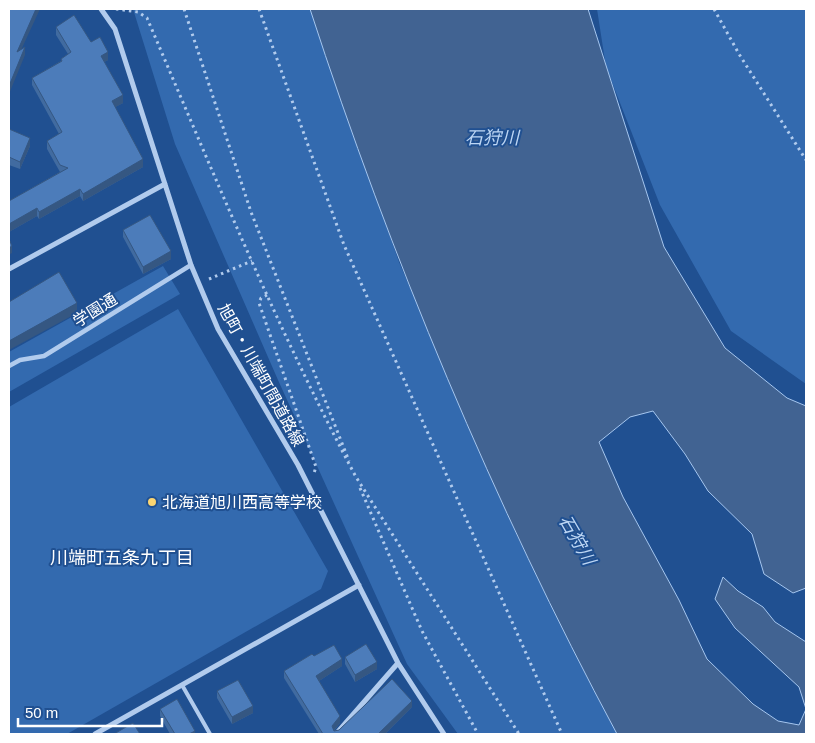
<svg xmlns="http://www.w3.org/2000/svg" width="815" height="743" viewBox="0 0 815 743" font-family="Arial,'Noto Sans JP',sans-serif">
  <rect width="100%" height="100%" fill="#205091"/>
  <path fill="#336aaf" d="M133,9H311L399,262L518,538L617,734H458L407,664L278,380L175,144Z
    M597,9H806V384L731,331L660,205L606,67Z
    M163,266L180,294L9,392V352Z
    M178,309L328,571L321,589L67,734H9V407Z"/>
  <path fill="#416392" stroke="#a5c6ef" d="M310,9H588L664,247L725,348L787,398L806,406V588L793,593L764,574L752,534L708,491L685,454L653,411L630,417L599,442L623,497L679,600L707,659L753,704L778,721L799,725L806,709L799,687L735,628L715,599L723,577L738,591L763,607L775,622L806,642V734H617C493,503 391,258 310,9Z"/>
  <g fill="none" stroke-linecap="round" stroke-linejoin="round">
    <path stroke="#b1cbed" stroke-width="3" stroke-dasharray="2.5 4" stroke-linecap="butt" d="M116,9L138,12L147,18C213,172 277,329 356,477L519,734
      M184,9L251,212L349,461
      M259,9L344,245L562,734
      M714,9L739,54L806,160
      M209,279L252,261
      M267,295L261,298L259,303L316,467L314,473
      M360,488L422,631L478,734"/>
    <path stroke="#b1cbed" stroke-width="4" d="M182,685L210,734"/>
    <path stroke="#b1cbed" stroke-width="4.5" d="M9,366L20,360L44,356L191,265"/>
    <path stroke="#b1cbed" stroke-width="5" d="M101,9L115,29L191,265L218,329L298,465L398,663L444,734
      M9,269L165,184
      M95,734L359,585
      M336,734L398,663"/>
  </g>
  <path fill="#416ba0" d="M56,27L91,42L108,60L104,62L123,103L115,107L143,167L83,201L80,196L39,219L37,216L9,232V201L60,172L47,149V141L59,134L32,85V78L61,61V59L68,54L56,35Z
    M9,129L30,146L20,169L9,165Z
    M123,230L171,259L143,274L123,237Z
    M345,657L377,669L355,682L345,664Z
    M342,666L319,681L340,723L334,731L339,730L412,707L385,734H319L284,678V671Z
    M217,691L253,713L232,724L217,698Z
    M160,709L195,734H170L160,716Z"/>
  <path fill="#355782" d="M36,9H40L17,59V52Z
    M25,47V55L9,94V86Z
    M108,52V60L101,64V56Z
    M123,95V103L112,109V101Z
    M30,138V146L20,169V162Z
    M143,159V167L83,201V194Z
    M80,189V196L39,219V212Z
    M37,208V216L9,232V224Z
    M12,246V253L9,255V248Z
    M171,251V259L143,274V267Z
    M77,303V313L9,350V341Z
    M342,659V666L316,683V676Z
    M377,662V669L355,682V675Z
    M412,701V707L385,734H378Z
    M253,706V713L232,724V717Z
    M340,716V723L332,733V726Z
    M195,731V734H189Z"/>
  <path fill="#4c7cba" stroke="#355782" d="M9,9H36L17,52L25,47L9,86Z
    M74,15L91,42L100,37L108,52L101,56L123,95L112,101L143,159L83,194L80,189L39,212L37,208L9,224V201L68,168L60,165L47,141L62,132L32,78L62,61L61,59L71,52L56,27Z
    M9,129L30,138L20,162L9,157Z
    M150,215L171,251L143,267L123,230Z
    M9,239L12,246L9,248Z
    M59,272L77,303L9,341V302Z
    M366,644L377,662L355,675L345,657Z
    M334,645L342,659L316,676L340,716L332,726L334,731L339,730L392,679L412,701L378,734H323L284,671L312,654L314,656Z
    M238,680L253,706L232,717L217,691Z
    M177,699L195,731L189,734H175L160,709Z
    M133,723L140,734H114Z"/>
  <circle fill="#fbd572" stroke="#205091" stroke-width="2" cx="152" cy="502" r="5"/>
  <g text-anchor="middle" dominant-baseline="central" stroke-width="4" stroke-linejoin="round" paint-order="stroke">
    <g font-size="16" fill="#fff" stroke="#205091">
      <text transform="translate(95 310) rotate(-32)">学園通</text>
      <text transform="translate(261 375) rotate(61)">旭町・川端町間道路線</text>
    </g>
    <g font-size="16" fill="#fff" stroke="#205091" text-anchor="start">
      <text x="162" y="502">北海道旭川西高等学校</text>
    </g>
    <g font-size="18" font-style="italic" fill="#bdd6f4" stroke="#205091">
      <text x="492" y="138">石狩川</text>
      <text transform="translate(577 540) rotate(60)">石狩川</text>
    </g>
    <g font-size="18" fill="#fff" stroke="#205091">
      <text x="122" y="558">川端町五条九丁目</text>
    </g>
  </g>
  <rect width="815" height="743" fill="none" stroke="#ffffff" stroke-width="20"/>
  <path d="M18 718v8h144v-8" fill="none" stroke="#ffffff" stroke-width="2.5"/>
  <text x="25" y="718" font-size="15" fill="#ffffff" stroke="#205091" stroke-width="4" paint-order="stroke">50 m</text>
</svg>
